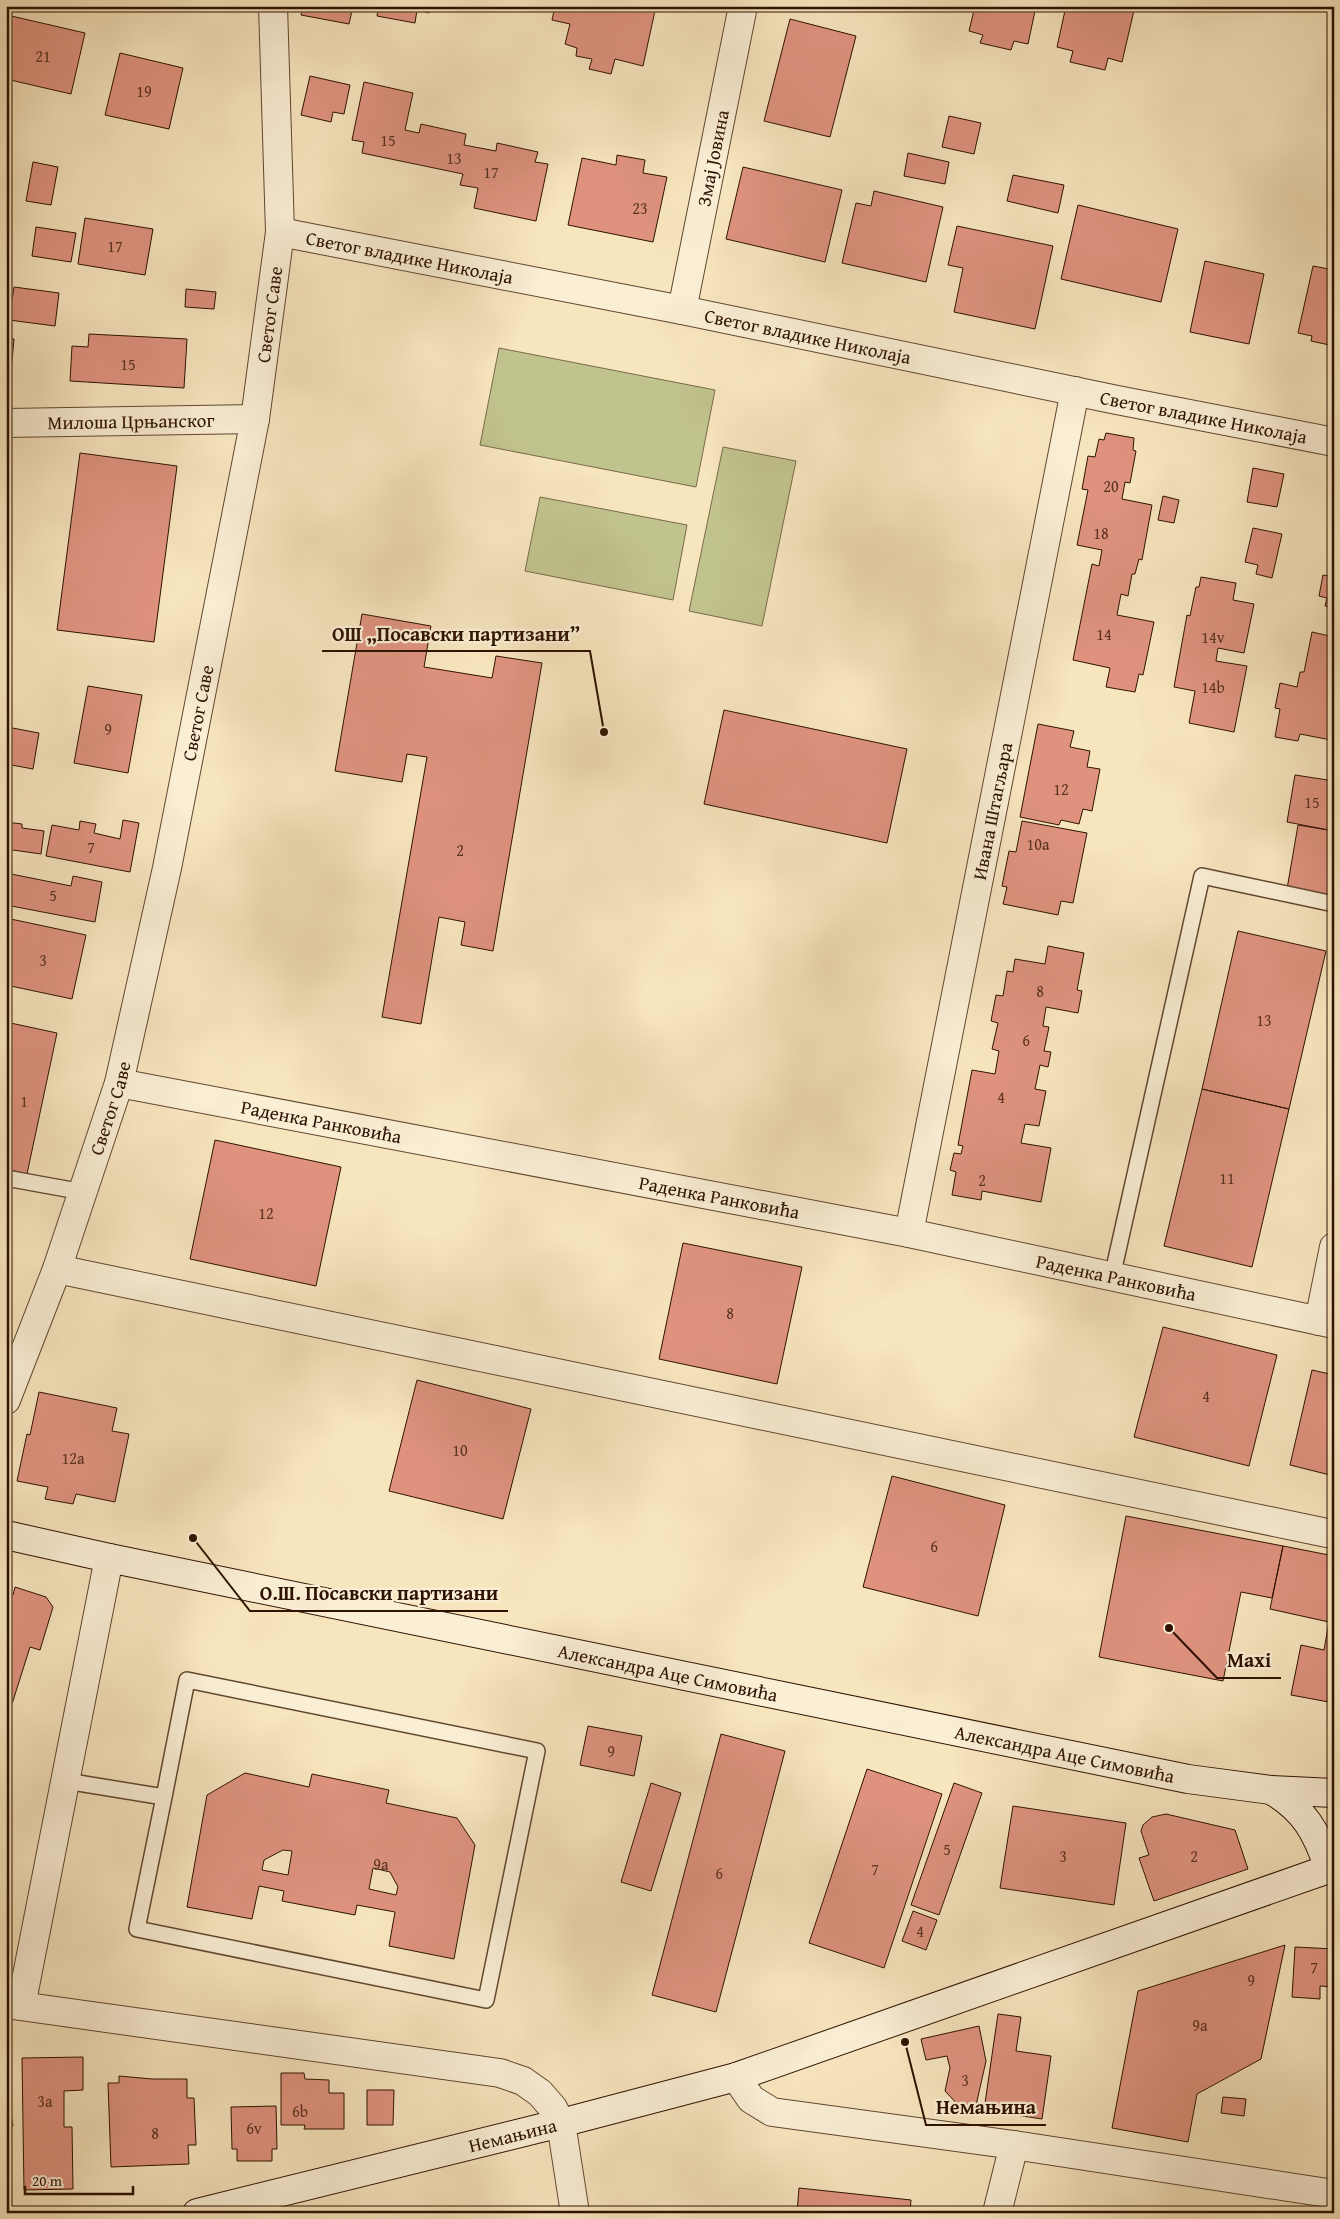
<svg xmlns="http://www.w3.org/2000/svg" width="1340" height="2219" viewBox="0 0 1340 2219" font-family="'Gentium Book Plus',serif">
  <rect width="100%" height="100%" fill="#f7e5be"/>
  <filter id="stains"><feTurbulence type="fractalNoise" baseFrequency=".004" numOctaves="4"/><feColorMatrix values="0 0 0 0 .2 0 0 0 0 .09 0 0 0 0 .02 0 0 0 .5 -.17"/></filter>
  <radialGradient id="worn" r=".72"><stop offset=".6" stop-color="#630" stop-opacity="0"/><stop offset="1" stop-color="#630" stop-opacity=".3"/></radialGradient>
  <path fill="#c1c38e" stroke="#786a47" d="M499,348L715,390L696,487L480,445Z
    M723,447L796,461L762,626L689,611Z
    M540,497L687,525L673,600L525,571Z"/>
  <path fill="#df937f" stroke="#2e1200" fill-rule="evenodd" d="M303,6H353L349,24L301,15Z
    M366,6H430L429,13L417,10L415,23L377,16L378,9Z
    M555,6H656L643,66L615,59L611,74L589,69L592,59L576,56L577,48L565,44L570,24L552,20Z
    M975,6H1036L1028,44L1014,41L1011,50L980,43L983,35L969,31Z
    M1066,6H1135L1122,62L1108,58L1105,70L1070,62L1073,51L1057,47Z
    M7,15L85,33L71,94L6,79Z
    M790,19L856,36L830,137L764,121Z
    M120,53L183,68L169,129L105,115Z
    M310,76L350,85L344,114L333,112L331,122L301,115Z
    M364,82L413,93L405,130L419,133L421,124L466,134L464,145L496,151L497,143L538,152L535,162L548,164L536,221L474,208L478,188L460,185L463,174L362,153L364,142L352,140Z
    M949,116L981,123L974,154L942,147Z
    M908,153L949,162L945,184L904,176Z
    M617,155L645,160L643,173L667,177L653,242L568,225L582,158L616,165Z
    M33,162L58,167L51,205L26,201Z
    M743,167L842,190L825,262L726,239Z
    M1013,175L1064,185L1058,213L1007,201Z
    M874,191L943,207L926,282L842,263L856,203L871,206Z
    M1078,205L1178,229L1161,302L1061,279Z
    M85,218L153,229L145,275L78,264Z
    M957,226L1053,246L1035,329L954,312L963,268L948,265Z
    M36,227L76,233L71,262L32,256Z
    M1331,258L1334,259V346L1311,341L1312,336L1298,333L1313,266L1329,269Z
    M1205,261L1264,274L1249,344L1190,332Z
    M14,287L59,293L55,326L9,320Z
    M186,289L216,292L214,309L185,307Z
    M89,334L187,339L184,388L70,381L72,346L88,347Z
    M6,338L14,339L12,362L6,361Z
    M1106,433L1134,438L1133,450L1136,451L1130,483L1125,482L1122,499L1152,505L1142,560L1139,559L1135,574H1132L1128,596L1121,594L1117,615L1154,622L1143,675L1139,674L1135,692L1106,687L1110,668L1073,660L1092,564L1099,566L1102,550L1077,545L1088,490L1082,489L1088,456L1095,457L1099,439L1104,440Z
    M80,453L177,466L154,642L57,630Z
    M1253,468L1284,474L1277,507L1247,502Z
    M1163,496L1179,500L1174,523L1158,520Z
    M1253,528L1282,534L1272,578L1256,574L1258,565L1245,562Z
    M1323,575L1334,577V608L1325,606L1327,598L1319,596Z
    M1201,577L1236,583L1233,600L1254,604L1244,653L1218,648L1216,661L1247,666L1234,732L1189,723L1195,691L1174,687L1187,615L1190,616L1196,587H1199Z
    M362,614L431,626L424,667L492,678L496,656L542,663L493,951L461,945L465,922L439,917L421,1024L382,1017L427,757L407,754L402,782L335,771Z
    M1312,632L1334,637V726L1331,740L1300,734L1298,741L1275,737L1280,709L1275,708L1280,683L1297,687L1300,672H1304Z
    M88,686L142,695L128,773L74,763Z
    M724,710L907,749L887,843L704,804Z
    M6,711L10,712L7,727L39,733L33,769L6,764Z
    M1038,724L1074,731L1070,747L1090,751L1087,767L1100,769L1092,811L1083,809L1079,824L1061,820L1059,825L1020,817Z
    M1295,775L1334,781V831L1287,822Z
    M123,820L139,823L130,872L46,856L52,825L79,830L80,821L96,824L94,833L120,839Z
    M1022,821L1087,833L1073,903L1061,901L1058,915L1003,904L1007,887L1002,886L1009,851L1016,852Z
    M6,822L22,824V828L44,831L41,854L6,849Z
    M1298,825L1334,831V897L1287,889Z
    M6,873L71,886L73,876L102,882L95,922L6,905Z
    M6,918L86,935L72,999L6,985Z
    M1238,931L1326,951L1289,1109L1202,1089Z
    M1048,946L1084,953L1077,990L1082,991L1078,1013L1046,1007L1043,1026L1049,1027L1044,1051L1051,1052L1048,1067L1040,1065L1035,1089L1046,1091L1039,1126L1025,1124L1021,1143L1051,1148L1041,1202L982,1191L981,1200L952,1195L956,1172L950,1170L954,1153L961,1154L963,1146L958,1145L972,1070L995,1074L999,1051L992,1049L998,1023L991,1021L996,995L1003,996L1007,971L1013,972L1015,959L1045,964Z
    M6,1022L57,1033L27,1174L6,1169Z
    M1202,1089L1289,1109L1252,1267L1164,1246Z
    M215,1140L341,1167L316,1286L190,1259Z
    M683,1243L802,1267L777,1384L659,1359Z
    M1163,1327L1277,1355L1249,1466L1134,1437Z
    M1312,1370L1334,1375V1476L1290,1465Z
    M417,1380L531,1409L503,1519L389,1491Z
    M39,1392L117,1408L112,1431L129,1434L115,1502L76,1494L73,1504L45,1499L48,1487L17,1481L27,1434L30,1435Z
    M892,1476L1005,1505L978,1616L863,1587Z
    M1126,1516L1283,1546L1272,1598L1241,1592L1223,1681L1099,1657Z
    M1283,1546L1334,1556V1703L1291,1695L1301,1645L1324,1650L1329,1622L1270,1609Z
    M15,1587L46,1597L53,1607L40,1650L30,1647L6,1723V1593L13,1595Z
    M588,1726L642,1736L634,1776L580,1765Z
    M721,1734L785,1751L716,2012L652,1995Z
    M867,1769L942,1794L884,1968L809,1943Z
    M245,1773L309,1787L312,1774L389,1790L386,1803L457,1818L475,1845L454,1959L389,1946L395,1912L357,1905L355,1915L282,1901L284,1891L259,1886L252,1919L187,1907L207,1795ZM283,1850L292,1851L288,1875L262,1870L264,1860ZM373,1868L390,1872L398,1887L396,1895L369,1889Z
    M651,1783L681,1793L651,1891L621,1882Z
    M954,1783L982,1793L939,1915L911,1905Z
    M1013,1806L1126,1823L1114,1905L1000,1888Z
    M1166,1814L1235,1830L1248,1869L1154,1901L1139,1858L1149,1855L1141,1831L1143,1825L1152,1817Z
    M913,1911L937,1920L926,1950L902,1941Z
    M1285,1945L1261,2059L1197,2094L1188,2142L1112,2128L1138,1991Z
    M1295,1947L1334,1949V1987L1320,1986V1999L1292,1997Z
    M998,2014L1021,2017L1016,2051L1051,2056L1042,2119L984,2110Z
    M979,2026L986,2061L975,2110L961,2108L945,2091L950,2068L947,2056L926,2060L921,2039Z
    M83,2057V2090L64,2091V2127H72L73,2189L24,2190L22,2058Z
    M1334,2072V2095L1329,2094Z
    M281,2073H304L305,2079L329,2080V2093H344V2129H304L305,2125H281Z
    M119,2076L152,2079H187V2098H194L196,2145H188L189,2164L111,2167L108,2083H119Z
    M367,2090H394L393,2125H367Z
    M1223,2097L1246,2099L1244,2116L1221,2113Z
    M9,2102L13,2126L6,2127V2103Z
    M276,2106L277,2149H272V2161H237V2149H232L231,2107Z
    M799,2188L911,2200L910,2213H797Z
    M451,2207L453,2213H425Z"/>
  <g fill="none" stroke-linecap="round" stroke-linejoin="round">
    <defs>
      <path id="lane" d="M6,1178L83,1192
        M1112,1277L1202,876L1334,904
        M66,1781L164,1797L187,1680L537,1751L486,2000L137,1929L164,1797"/>
      <g id="street">
        <path id="s1" d="M280,232L682,310L1117,400L1334,442"/>
        <path id="s2" d="M682,310L743,6"/>
        <path id="s3" d="M6,423L255,419"/>
        <path id="s4" d="M119,1083L909,1233L1334,1324"/>
        <path id="s5" d="M909,1233L1075,391"/>
        <path d="M57,1269L1327,1533"/>
        <path d="M1319,1321L1334,1247"/>
        <path id="s6" d="M6,1400L57,1269L119,1083L167,868L255,419L280,232L273,6"/>
        <path d="M6,2004L500,2073L523,2081L540,2093L553,2108L561,2123L575,2213"/>
        <path d="M21,2006L109,1558"/>
        <path d="M736,2077L751,2099L772,2112L1014,2145L1334,2194"/>
        <path d="M997,2213L1014,2145"/>
      </g>
      <g id="secondary">
        <path id="s7" d="M6,1535L109,1558L1188,1779L1271,1790L1334,1793"/>
        <path d="M1271,1790C1304,1809 1317,1832 1329,1869"/>
        <path id="s8" d="M197,2213L561,2123L736,2077L1334,1867"/>
      </g>
    </defs>
    <use href="#lane" stroke="#604730" stroke-width="18"/>
    <use href="#street" stroke="#604730" stroke-width="30"/>
    <use href="#secondary" stroke="#2e1200" stroke-width="30"/>
    <use href="#lane" stroke="#faeed5" stroke-width="15"/>
    <use href="#street" stroke="#faeed5" stroke-width="28"/>
    <use href="#secondary" stroke="#faeed5" stroke-width="28"/>
  </g>
  <g text-anchor="middle" dominant-baseline="central" stroke-width="4.5" stroke-linejoin="round" paint-order="stroke">
    <g font-size="16" fill="#5a3220">
      <text x="43" y="56">21</text>
      <text x="144" y="91">19</text>
      <text x="388" y="140">15</text>
      <text x="454" y="158">13</text>
      <text x="491" y="172">17</text>
      <text x="640" y="208">23</text>
      <text x="115" y="246">17</text>
      <text x="128" y="364">15</text>
      <text x="1111" y="486">20</text>
      <text x="1101" y="533">18</text>
      <text x="1104" y="634">14</text>
      <text x="1213" y="637">14v</text>
      <text x="1213" y="687">14b</text>
      <text x="108" y="729">9</text>
      <text x="1061" y="789">12</text>
      <text x="1312" y="802">15</text>
      <text x="1038" y="844">10a</text>
      <text x="91" y="847">7</text>
      <text x="460" y="850">2</text>
      <text x="53" y="895">5</text>
      <text x="43" y="960">3</text>
      <text x="1040" y="991">8</text>
      <text x="1264" y="1020">13</text>
      <text x="1026" y="1040">6</text>
      <text x="1001" y="1097">4</text>
      <text x="24" y="1101">1</text>
      <text x="1227" y="1178">11</text>
      <text x="982" y="1180">2</text>
      <text x="266" y="1213">12</text>
      <text x="730" y="1313">8</text>
      <text x="1206" y="1396">4</text>
      <text x="460" y="1450">10</text>
      <text x="73" y="1458">12a</text>
      <text x="934" y="1546">6</text>
      <text x="611" y="1751">9</text>
      <text x="947" y="1849">5</text>
      <text x="1063" y="1856">3</text>
      <text x="1194" y="1856">2</text>
      <text x="381" y="1864">9a</text>
      <text x="875" y="1869">7</text>
      <text x="719" y="1873">6</text>
      <text x="920" y="1931">4</text>
      <text x="1314" y="1967">7</text>
      <text x="1251" y="1980">9</text>
      <text x="1200" y="2025">9a</text>
      <text x="965" y="2080">3</text>
      <text x="45" y="2101">3a</text>
      <text x="300" y="2111">6b</text>
      <text x="254" y="2128">6v</text>
      <text x="155" y="2133">8</text>
    </g>
    <g font-size="19" fill="#2e1200" stroke="#faeed5">
      <text stroke="none"><textPath href="#s2" startOffset="155">Змај Јовина</textPath></text>
      <text stroke="none"><textPath href="#s1" startOffset="132">Светог владике Николаја</textPath></text>
      <text stroke="none"><textPath href="#s6" startOffset="1120">Светог Саве</textPath></text>
      <text stroke="none"><textPath href="#s1" startOffset="538">Светог владике Николаја</textPath></text>
      <text stroke="none"><textPath href="#s1" startOffset="942">Светог владике Николаја</textPath></text>
      <text stroke="none"><textPath href="#s3" startOffset="125">Милоша Црњанског</textPath></text>
      <text stroke="none"><textPath href="#s6" startOffset="715">Светог Саве</textPath></text>
      <text stroke="none"><textPath href="#s5" startOffset="430">Ивана Штагљара</textPath></text>
      <text stroke="none"><textPath href="#s6" startOffset="310">Светог Саве</textPath></text>
      <text stroke="none"><textPath href="#s4" startOffset="206">Раденка Ранковића</textPath></text>
      <text stroke="none"><textPath href="#s4" startOffset="611">Раденка Ранковића</textPath></text>
      <text stroke="none"><textPath href="#s4" startOffset="1016">Раденка Ранковића</textPath></text>
      <text stroke="none"><textPath href="#s7" startOffset="676">Александра Аце Симовића</textPath></text>
      <text stroke="none"><textPath href="#s7" startOffset="1081">Александра Аце Симовића</textPath></text>
      <text stroke="none"><textPath href="#s8" startOffset="325">Немањина</textPath></text>
    </g>
  </g>
  <path fill="none" stroke="#2e1200" stroke-width="2" d="M604 732L590 651H322M193 1538L250 1611H508M1169 1628L1217 1678H1281M905 2042L926 2125H1046"/>
  <g fill="#2e1200" stroke="#faeed5" stroke-width="2">
    <circle cx="604" cy="732" r="5"/>
    <circle cx="193" cy="1538" r="5"/>
    <circle cx="1169" cy="1628" r="5"/>
    <circle cx="905" cy="2042" r="5"/>
  </g>
  <g font-size="20" text-anchor="middle" font-weight="bold" fill="#2e1200" stroke="#faeed5" stroke-width="4.5" stroke-linejoin="round" paint-order="stroke">
    <text x="456" y="641">ОШ „Посавски партизани”</text>
    <text x="379" y="1600">О.Ш. Посавски партизани</text>
    <text x="1249" y="1667">Maxi</text>
    <text x="986" y="2114">Немањина</text>
  </g>
  <rect width="1340" height="2219" fill="none" stroke="#f7e5be" stroke-width="25"/>
  <rect x="8" y="8" width="1325" height="2204" fill="none" stroke="#2e1200" stroke-width="2.5"/>
  <rect x="12" y="12" width="1315" height="2194" fill="none" stroke="#2e1200"/>
  <path d="M25 2186v8h108v-8" fill="none" stroke="#2e1200" stroke-width="2.5"/>
  <text x="32" y="2186" font-size="15" fill="#2e1200" stroke="#faeed5" stroke-width="4" paint-order="stroke">20 m</text>
  <rect width="100%" height="100%" filter="url(#stains)"/>
  <rect width="100%" height="100%" fill="url(#worn)"/>
</svg>
